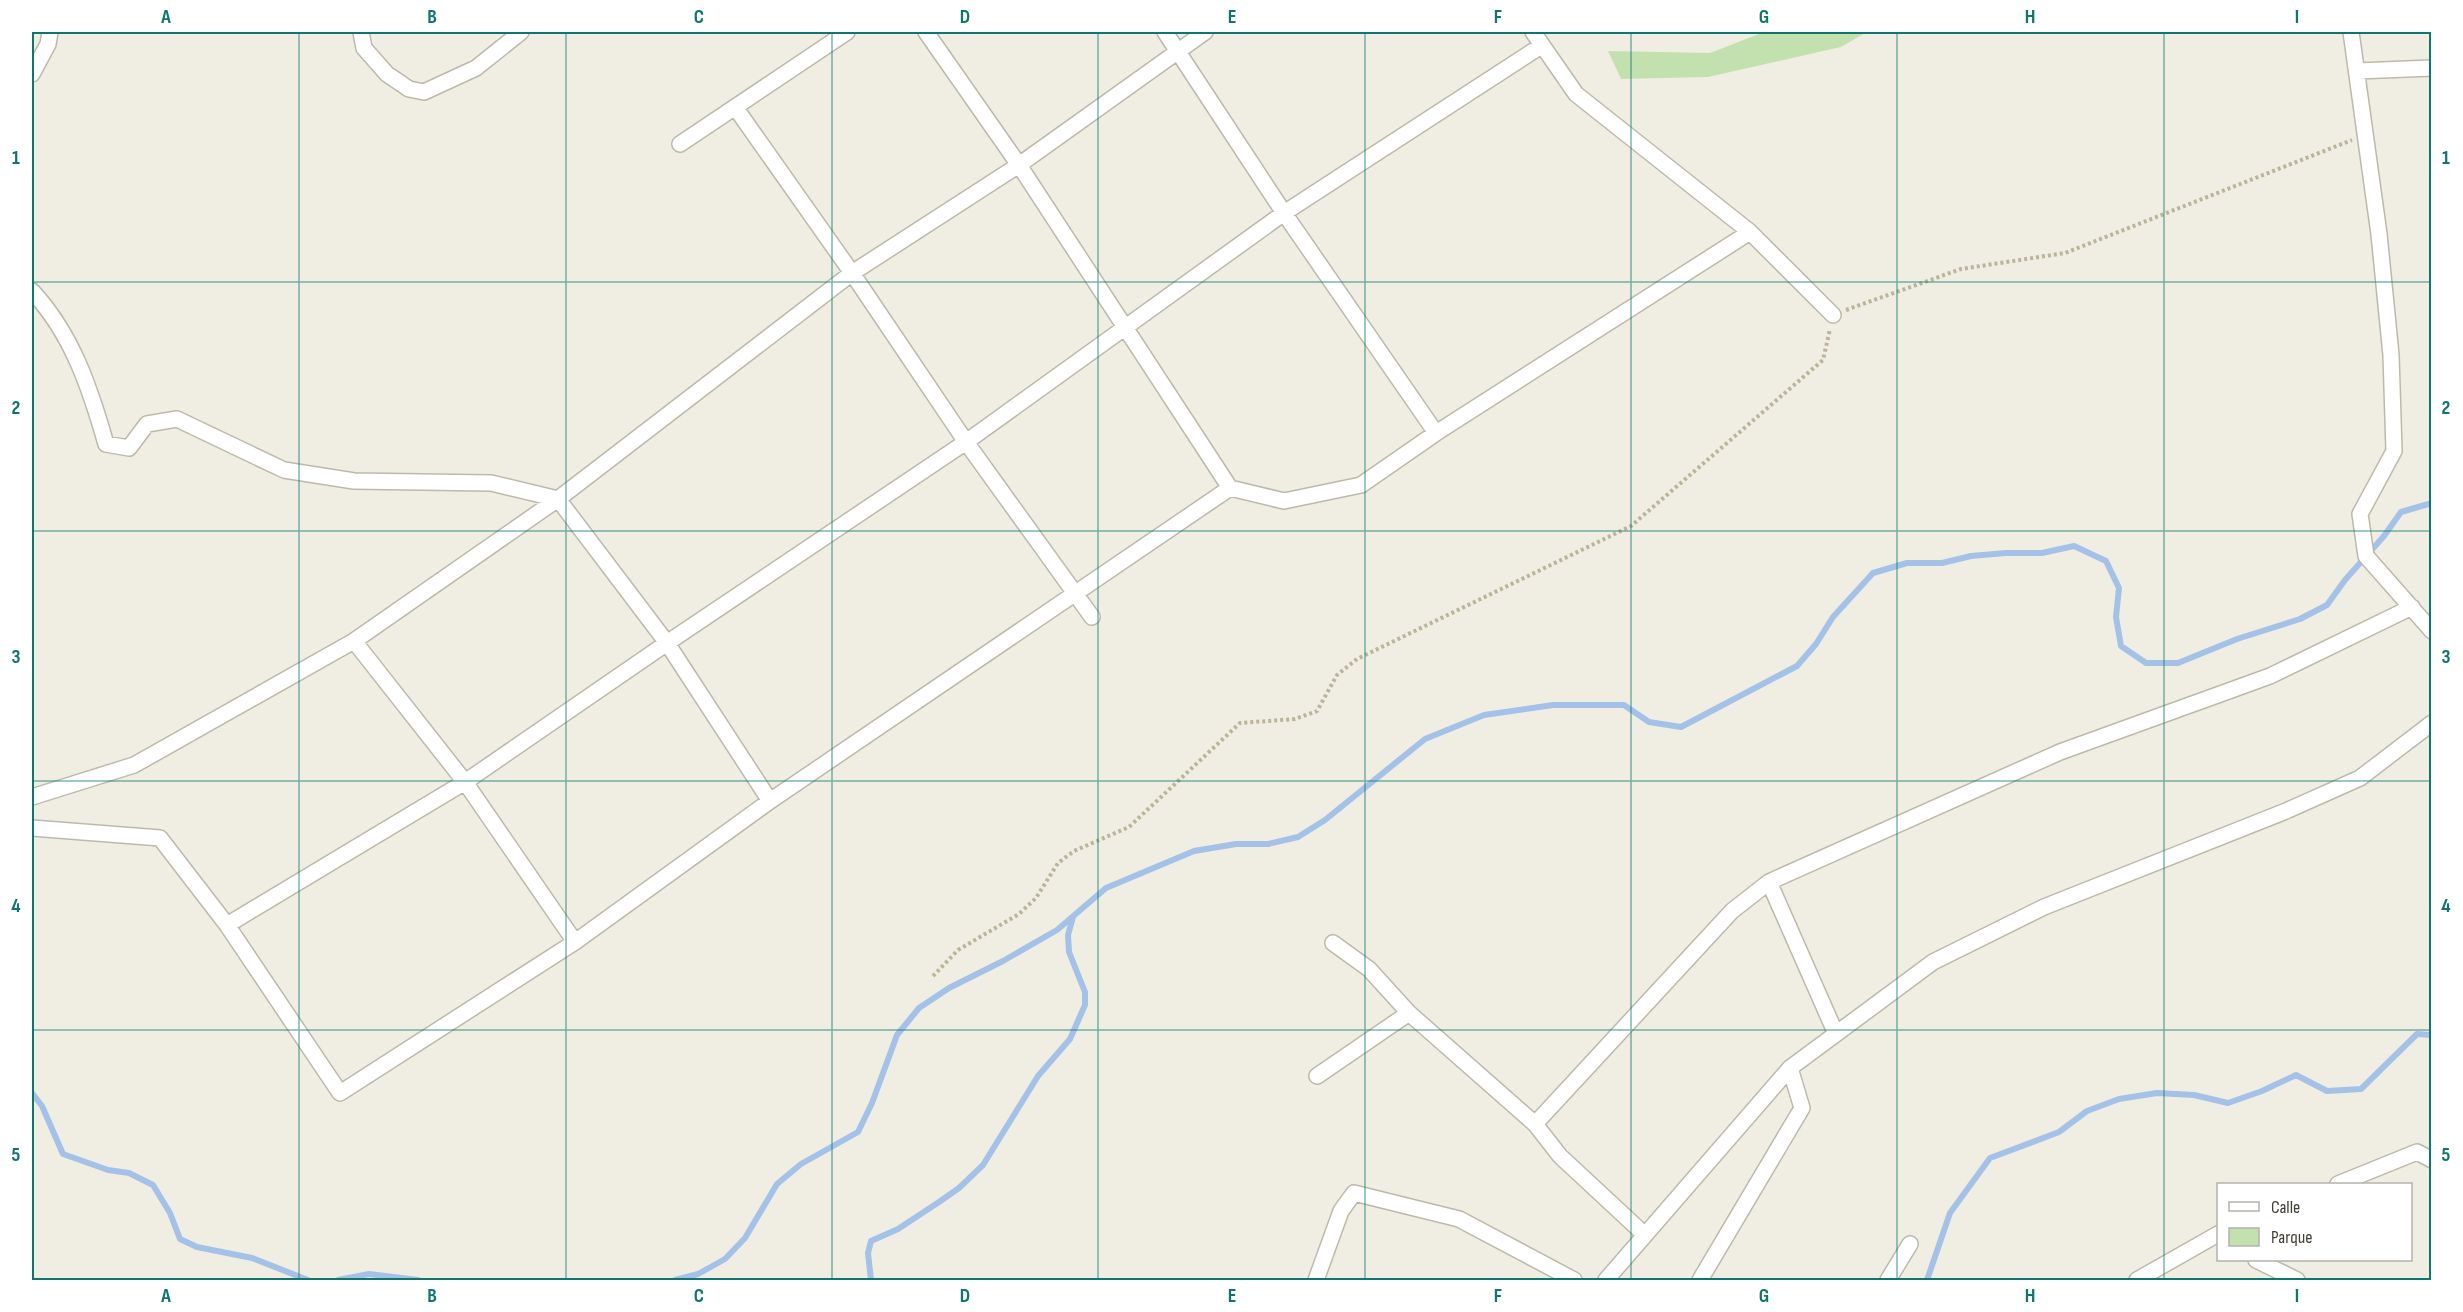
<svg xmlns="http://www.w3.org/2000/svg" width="2463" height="1312" viewBox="0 0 2463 1312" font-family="'Sofia Sans Condensed',sans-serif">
  <rect width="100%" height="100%" fill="#f0eee3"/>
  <path fill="#c3e1af" d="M1764,32H1867L1841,47L1708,77L1621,79L1608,51L1710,53Z"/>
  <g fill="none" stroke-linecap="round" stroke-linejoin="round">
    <path stroke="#a4c2e8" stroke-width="6" d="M32,1093L42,1106L63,1154L108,1170L129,1173L153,1185L170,1213L180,1239L197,1247L252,1258L308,1280
      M338,1280L369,1274L418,1280
      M675,1280L698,1274L725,1259L745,1238L777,1184L801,1164L858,1132L872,1103L897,1035L919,1008L949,988L1003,961L1057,930L1106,888L1194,851L1236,844H1268L1298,837L1325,820L1425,739L1484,715L1553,705H1624L1649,722L1681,727L1797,666L1816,644L1833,617L1873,573L1907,563H1942L1971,556L2006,553H2042L2074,546L2106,561L2119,588L2116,617L2121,646L2146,663H2178L2237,639L2300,619L2327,605L2345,580L2384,536L2401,512L2432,503
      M871,1280L868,1253L871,1241L898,1229L939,1202L959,1188L983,1165L1038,1076L1070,1039L1085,1005V992L1069,952L1068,935L1073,917
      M1927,1280L1950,1213L1990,1158L2059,1132L2087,1111L2119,1099L2157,1093L2194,1095L2228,1103L2262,1091L2296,1075L2327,1091L2361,1089L2417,1034L2432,1035"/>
    <defs>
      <path id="street" d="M361,32L364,48L387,74L409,89L424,92L476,68L521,32
        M926,32L1019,165L1230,488L1284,501L1361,485L1436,433
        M1165,32L1284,213L1436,433L1750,232
        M1533,32L1576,94L1750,232L1833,315
        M2351,32L2379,234L2391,355L2394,451L2360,514L2366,556L2432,631
        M2357,71L2432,68
        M32,74L48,44L50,32
        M735,107L852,273L966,442L1092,617
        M680,144L847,32
        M32,291C72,334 90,388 106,444L129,448L147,424L177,419L284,470L354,481L491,483L558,499L667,643L770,801
        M354,641L465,782L575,942
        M32,797L134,765L354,641L558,499L852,273L1019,165L1205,32
        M32,828L160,838L227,925L340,1093L575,942L770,801L1230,488
        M1769,882L1836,1034
        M227,925L465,782L667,643L966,442L1284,213L1541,46
        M1333,943L1369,969L1409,1013L1535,1124L1560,1156L1645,1235
        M1317,1076L1409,1013
        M1535,1124L1732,911L1769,882L2060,752L2270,676L2412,607
        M2338,1184L2417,1152L2432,1160
        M2256,1260L2297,1280
        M1316,1280L1341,1211L1354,1193L1459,1219L1574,1280
        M1606,1280L1790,1068L1933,962L2044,907L2286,811L2360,778L2432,723
        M1700,1280L1802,1108L1790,1068
        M1888,1280L1910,1244
        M2137,1280L2218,1234"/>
    </defs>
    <use href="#street" stroke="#bdb9aa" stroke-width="18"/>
    <path stroke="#bab49a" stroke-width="4" stroke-dasharray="3 3" stroke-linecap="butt" d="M1846,310L1961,269L2065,253L2352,140
      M933,976L958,950L1019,914L1036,898L1058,863L1074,851L1129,827L1240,723L1295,719L1317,711L1337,675L1357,659L1631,526L1823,360L1830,329"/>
    <use href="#street" stroke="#fff" stroke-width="15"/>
  </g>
  <path fill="none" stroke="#0f766e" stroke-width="1.5" stroke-opacity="0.55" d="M299,32V1280M566,32V1280M832,32V1280M1098,32V1280M1365,32V1280M1631,32V1280M1897,32V1280M2164,32V1280M32,282H2432M32,531H2432M32,781H2432M32,1030H2432"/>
  <rect width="2463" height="1312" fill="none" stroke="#ffffff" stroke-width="66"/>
  <rect x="2217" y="1183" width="195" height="78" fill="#ffffff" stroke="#b3b2ae" stroke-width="1.5"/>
  <rect x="2229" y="1202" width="30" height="9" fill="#ffffff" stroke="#b3b2ae" stroke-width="1.5"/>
  <text x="2271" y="1213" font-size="18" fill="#413e34">Calle</text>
  <rect x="2229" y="1228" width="30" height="18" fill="#c3e1af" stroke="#b3b2ae" stroke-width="1.5"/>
  <text x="2271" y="1243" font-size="18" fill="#413e34">Parque</text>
  <rect x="33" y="33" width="2397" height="1246" fill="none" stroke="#0f766e" stroke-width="2"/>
  <g font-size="20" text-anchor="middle" font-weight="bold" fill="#0f766e">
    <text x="166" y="23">A</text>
    <text x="432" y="23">B</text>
    <text x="699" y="23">C</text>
    <text x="965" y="23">D</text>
    <text x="1232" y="23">E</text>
    <text x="1498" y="23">F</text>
    <text x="1764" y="23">G</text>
    <text x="2030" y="23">H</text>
    <text x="2297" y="23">I</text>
    <text x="16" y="164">1</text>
    <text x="2446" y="164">1</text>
    <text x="16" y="414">2</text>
    <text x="2446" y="414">2</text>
    <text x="16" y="663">3</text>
    <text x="2446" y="663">3</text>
    <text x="16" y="912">4</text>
    <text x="2446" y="912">4</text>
    <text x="16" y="1161">5</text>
    <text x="2446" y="1161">5</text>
    <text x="166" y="1302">A</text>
    <text x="432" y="1302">B</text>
    <text x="699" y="1302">C</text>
    <text x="965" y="1302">D</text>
    <text x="1232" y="1302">E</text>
    <text x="1498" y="1302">F</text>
    <text x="1764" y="1302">G</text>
    <text x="2030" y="1302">H</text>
    <text x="2297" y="1302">I</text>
  </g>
</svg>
